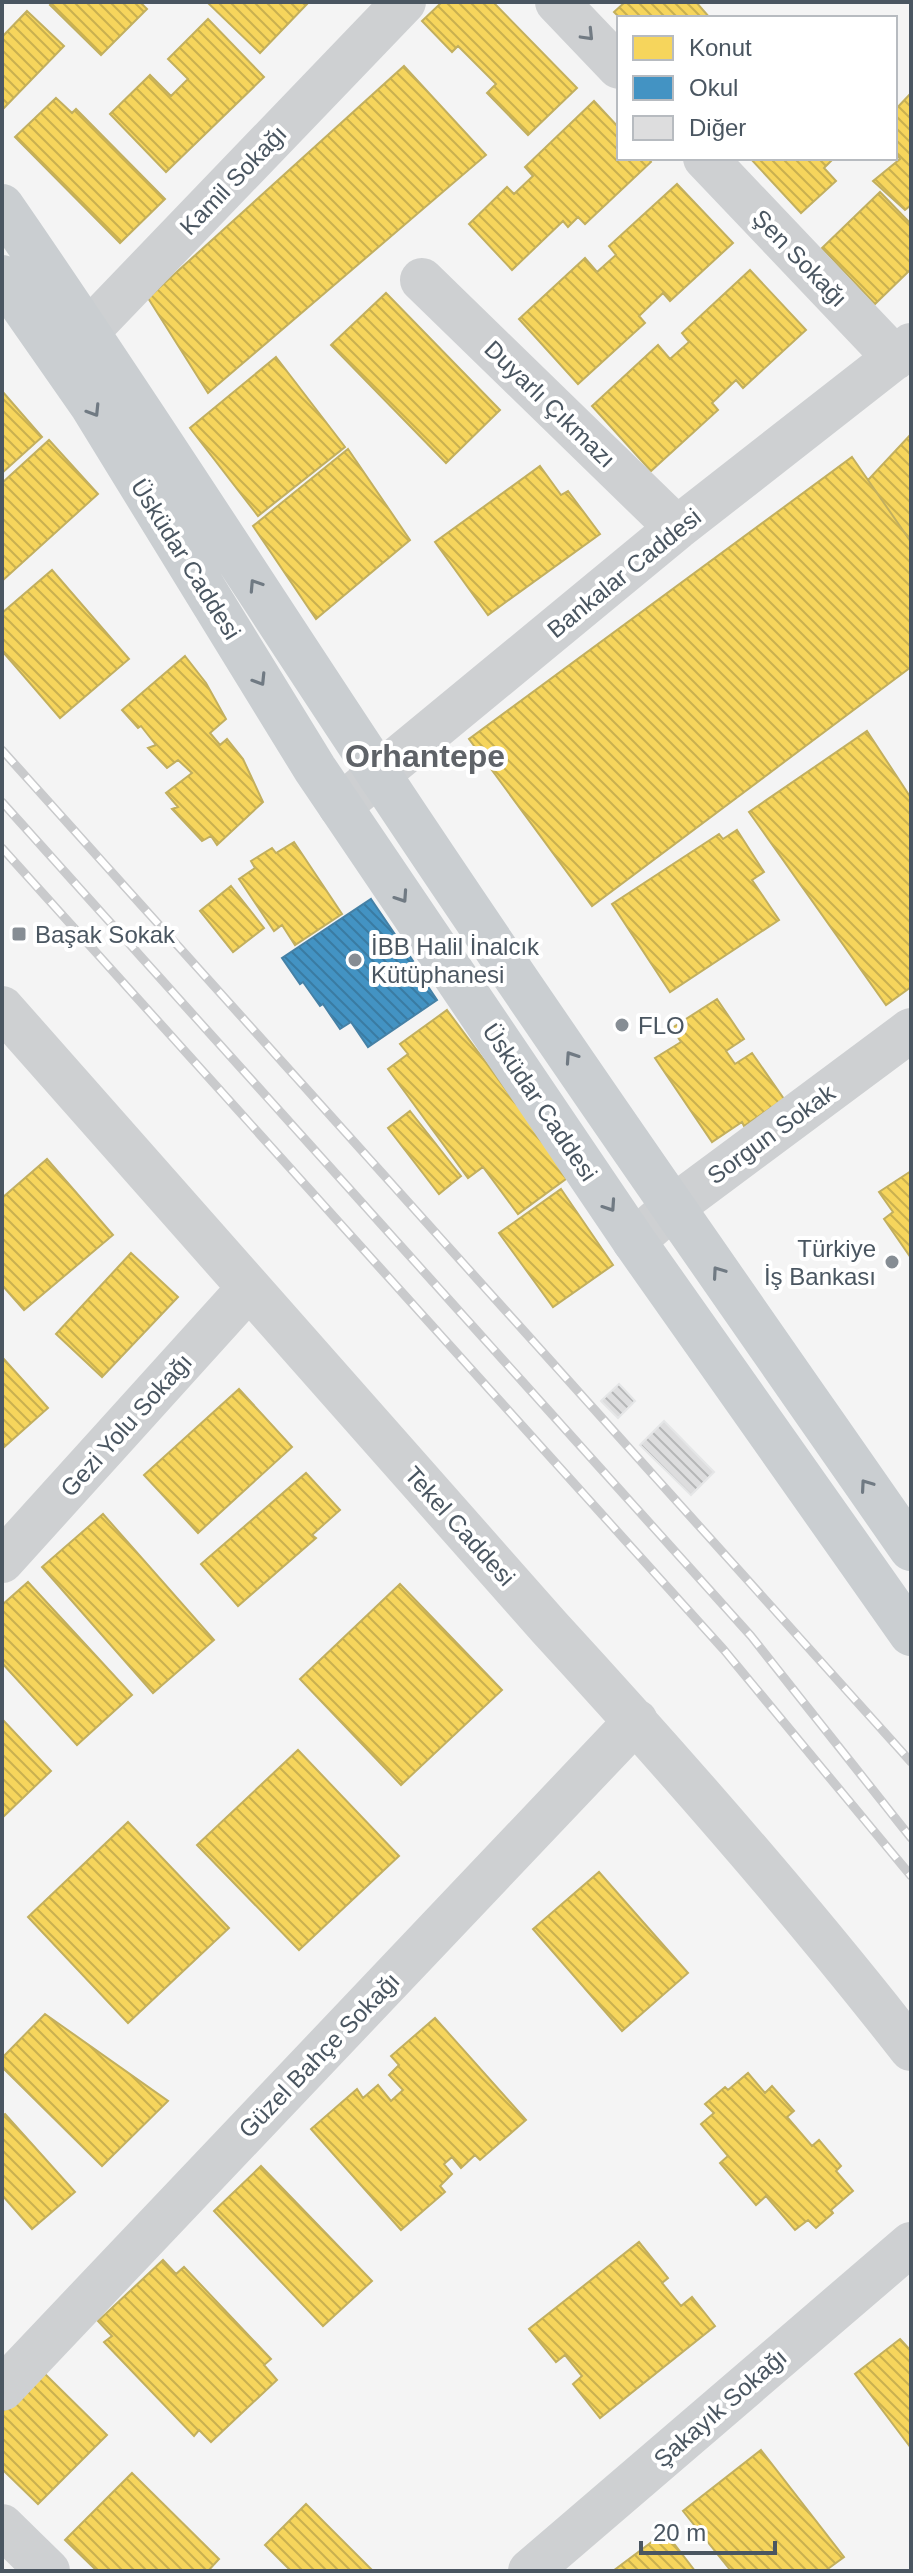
<svg xmlns="http://www.w3.org/2000/svg" width="913" height="2573" viewBox="0 0 913 2573" font-family="Arial,sans-serif">
  <defs>
    <pattern id="homes-back-hatch" width="6" height="6" patternUnits="userSpaceOnUse" patternTransform="scale(2)"><rect width="6" height="6" fill="#f6d55c"/><path d="M-1 5l2 2M0 0l6 6M5-1l2 2" fill="none" stroke="#c9b04f"/></pattern>
    <pattern id="schools-back-hatch" width="6" height="6" patternUnits="userSpaceOnUse" patternTransform="scale(2)"><rect width="6" height="6" fill="#4393c3"/><path d="M-1 5l2 2M0 0l6 6M5-1l2 2" fill="none" stroke="#3a7ba2"/></pattern>
    <pattern id="building-back-hatch" width="6" height="6" patternUnits="userSpaceOnUse" patternTransform="scale(2)"><rect width="6" height="6" fill="#ddddde"/><path d="M-1 5l2 2M0 0l6 6M5-1l2 2" fill="none" stroke="#b5b6b7"/></pattern>
  </defs>
  <rect width="100%" height="100%" fill="#f4f4f4"/>
  <path fill="url(#homes-back-hatch)" stroke="#c2af5e" stroke-width="2" d="M53,2H140L147,9L101,55L50,5Z
    M207,2H309L260,53Z
    M442,2H493L577,88L528,135L487,93L496,84L458,46L452,52L422,21Z
    M625,2H696L710,18H620L614,12Z
    M27,11L64,46L3,109L2,37Z
    M208,19L264,77L166,172L110,114L150,75L171,96L188,79L168,59Z
    M404,66L486,155L208,393L148,298Z
    M911,93V205L905,210L873,181L900,159L895,152V110Z
    M56,98L72,113L76,109L165,199L120,243L15,137Z
    M594,101L619,128V158H648L651,162L585,224L578,217L568,227L563,221L512,270L469,224L507,187L514,194L533,176L525,167Z
    M750,158H834L824,168L836,181L801,213Z
    M677,184L733,243L670,301L663,293L639,316L645,323L578,384L519,319L585,258L597,272L616,255L609,246Z
    M880,192L911,224V269L875,304L822,248Z
    M750,270L806,330L743,388L736,380L712,403L718,410L651,471L592,406L658,345L670,359L689,342L682,333Z
    M386,293L500,410L446,463L331,345Z
    M276,357L345,447L258,516L190,428Z
    M2,391L42,437L2,473Z
    M911,434V542L868,480Z
    M49,440L98,494L2,581V483Z
    M348,449L410,540L316,619L253,526Z
    M852,457L911,542V667L592,906L469,739Z
    M540,466L561,495L568,491L600,534L488,615L435,542Z
    M52,570L129,659L60,718L2,651V613Z
    M185,656L206,683L226,719L210,733L220,745L227,739L243,759L263,802L217,845L211,836L202,841L172,809L178,807L166,793L192,773L178,760L167,768L148,748L156,745L141,726L138,728L122,710Z
    M867,731L911,798V987L886,1005L749,812Z
    M737,830L764,872L752,880L779,920L670,992L612,904L719,834L723,839Z
    M294,842L342,914L295,945L282,925L274,931L239,879L255,868L251,861L272,848L276,853Z
    M231,886L264,928L233,952L200,911Z
    M717,999L744,1039L726,1051L735,1064L752,1053L784,1099L744,1126L742,1122L712,1142L655,1058L681,1042L672,1028Z
    M447,1010L570,1176L518,1214L483,1167L468,1178L388,1069L408,1054L400,1044Z
    M410,1111L461,1176L439,1194L388,1128Z
    M47,1159L113,1235L24,1310L2,1285V1198Z
    M911,1171V1258L884,1219L893,1212L879,1192Z
    M561,1189L613,1265L553,1307L499,1233Z
    M131,1253L178,1297L102,1377L56,1334Z
    M2,1357L48,1408L2,1449Z
    M239,1389L292,1447L198,1533L144,1475Z
    M306,1473L340,1510L312,1535L316,1538L238,1606L201,1564Z
    M103,1514L214,1640L153,1693L42,1567Z
    M28,1582L132,1695L77,1745L2,1663V1605Z
    M400,1584L502,1690L401,1785L300,1679Z
    M2,1719L51,1771L3,1817L2,1816Z
    M298,1750L399,1856L299,1950L197,1845Z
    M128,1822L229,1928L128,2023L28,1917Z
    M599,1872L688,1973L622,2031L533,1929Z
    M45,2014L168,2101L102,2166L2,2067V2058Z
    M435,2018L526,2120L480,2160L475,2155L461,2168L452,2157L444,2164L452,2174L440,2186L445,2192L401,2230L311,2129L357,2089L363,2098L378,2085L391,2101L403,2090L389,2075L399,2065L391,2056Z
    M748,2073L765,2093L772,2086L794,2111L787,2117L812,2146L819,2140L841,2166L836,2171L853,2191L831,2210L833,2213L816,2228L808,2220L795,2230L766,2196L756,2205L720,2163L728,2156L701,2124L714,2113L705,2104L725,2087L728,2090Z
    M5,2114L75,2192L32,2229L2,2195V2116Z
    M261,2166L372,2281L323,2326L214,2211Z
    M639,2242L668,2278L662,2283L681,2306L692,2297L715,2326L600,2418L573,2384L582,2376L565,2355L556,2362L529,2329Z
    M163,2260L176,2274L184,2267L271,2359L264,2365L277,2380L211,2442L199,2430L194,2436L104,2342L112,2336L98,2321Z
    M900,2339L911,2351V2448L855,2374Z
    M42,2371L107,2435L38,2504L2,2469V2412Z
    M761,2450L844,2557L825,2571H731L683,2511Z
    M132,2473L219,2559L208,2571H97L65,2540Z
    M306,2504L373,2571H291L265,2545Z
    M665,2532L695,2571H613Z"/>
  <path fill="url(#schools-back-hatch)" stroke="#4581a6" stroke-width="2" d="M371,899L413,961L406,965L412,973L417,970L437,1000L368,1047L351,1022L340,1029L323,1004L320,1006L303,982L300,984L282,958Z"/>
  <path fill="url(#building-back-hatch)" stroke="#e5e6e7" stroke-width="2" d="M619,1384L635,1401L618,1418L601,1401Z
    M664,1421L714,1472L691,1495L640,1445Z"/>
  <g fill="none" stroke-linecap="round" stroke-linejoin="round">
    <path stroke="#ced0d2" stroke-width="44" d="M557,2L619,67
      M705,158L895,358
      M422,280L677,528
      M59,353L88,331L404,2
      M340,806L677,528L911,345
      M2,1008L549,1627C674,1763 797,1903 911,2049
      M634,1241L673,1207L911,1030
      M2,1561L249,1288
      M2,2389L636,1721
      M2,2526L48,2571
      M530,2571L911,2244"/>
    <path stroke="#caced1" stroke-width="44" d="M2,206C132,394 254,586 380,776C553,1037 733,1293 911,1549
      M2,277L92,406L315,769L634,1241L911,1634"/>
    <defs>
      <path id="rail" d="M2,750L911,1762
        M2,802L751,1636L911,1838
        M2,848L724,1650L911,1876"/>
    </defs>
    <use href="#rail" stroke="#c9cacc" stroke-width="9"/>
    <use href="#rail" stroke="#fff" stroke-width="6" stroke-dasharray="18" stroke-linecap="butt"/>
  </g>
  <defs><path id="oneway-chevron" d="M-2-3.5L2.5 0L-2 3.5" fill="none" stroke-width="1.6" stroke-linecap="round" stroke-linejoin="round" transform="scale(2)"/></defs>
  <use stroke="#727b83" href="#oneway-chevron" transform="translate(588 35) rotate(46)"/>
  <g stroke="#707a83">
    <use href="#oneway-chevron" transform="translate(94 411) rotate(58)"/>
    <use href="#oneway-chevron" transform="translate(255 585) rotate(-123)"/>
    <use href="#oneway-chevron" transform="translate(260 680) rotate(58)"/>
    <use href="#oneway-chevron" transform="translate(402 897) rotate(56)"/>
    <use href="#oneway-chevron" transform="translate(571 1057) rotate(-124)"/>
    <use href="#oneway-chevron" transform="translate(610 1206) rotate(56)"/>
    <use href="#oneway-chevron" transform="translate(718 1272) rotate(-125)"/>
    <use href="#oneway-chevron" transform="translate(866 1485) rotate(-125)"/>
  </g>
  <g fill="#868d94" stroke="#fff" stroke-width="3">
    <rect x="11" y="926" width="16" height="16" rx="4"/>
    <circle cx="355" cy="960" r="8"/>
    <circle cx="622" cy="1025" r="8"/>
    <circle cx="892" cy="1262" r="8"/>
  </g>
  <g text-anchor="middle" dominant-baseline="central" stroke-width="8" stroke-linejoin="round" paint-order="stroke">
    <g font-size="24" fill="#4a5661" stroke="#fff">
      <text transform="translate(233 180) rotate(-46)">Kamil Sokağı</text>
      <text transform="translate(800 258) rotate(46)">Şen Sokağı</text>
      <text transform="translate(550 404) rotate(44)">Duyarlı Çıkmazı</text>
      <text transform="translate(186 559) rotate(58)">Üsküdar Caddesi</text>
      <text transform="translate(624 573) rotate(-39)">Bankalar Caddesi</text>
      <text transform="translate(540 1102) rotate(56)">Üsküdar Caddesi</text>
      <text transform="translate(771 1134) rotate(-36)">Sorgun Sokak</text>
      <text transform="translate(126 1425) rotate(-48)">Gezi Yolu Sokağı</text>
      <text transform="translate(460 1526) rotate(48)">Tekel Caddesi</text>
      <text transform="translate(319 2055) rotate(-46)">Güzel Bahçe Sokağı</text>
      <text transform="translate(720 2408) rotate(-41)">Şakayık Sokağı</text>
    </g>
    <g font-size="24" fill="#4a5661" stroke="#fff" text-anchor="start">
      <text x="35" y="934">Başak Sokak</text>
      <text x="371" y="946">İBB Halil İnalcık<tspan x="371" dy="28">Kütüphanesi</tspan></text>
      <text x="638" y="1025">FLO</text>
      <text x="876" y="1248" text-anchor="end">Türkiye<tspan x="876" dy="28">İş Bankası</tspan></text>
    </g>
    <g font-size="32" font-weight="bold" fill="#5f6368" stroke="#fff">
      <text x="425" y="756">Orhantepe</text>
    </g>
  </g>
  <rect width="913" height="2573" fill="none" stroke="#4a5661" stroke-width="8"/>
  <rect x="617" y="16" width="280" height="144" fill="#ffffff" stroke="#b7bbc0" stroke-width="2"/>
  <rect x="633" y="36" width="40" height="24" fill="#f6d55c" stroke="#b7bbc0" stroke-width="2"/>
  <text x="689" y="56" font-size="24" fill="#4a5661">Konut</text>
  <rect x="633" y="76" width="40" height="24" fill="#4393c3" stroke="#b7bbc0" stroke-width="2"/>
  <text x="689" y="96" font-size="24" fill="#4a5661">Okul</text>
  <rect x="633" y="116" width="40" height="24" fill="#ddddde" stroke="#b7bbc0" stroke-width="2"/>
  <text x="689" y="136" font-size="24" fill="#4a5661">Diğer</text>
  <path d="M641 2541v12h134v-12" fill="none" stroke="#4a5661" stroke-width="4"/>
  <text x="653" y="2541" font-size="24" fill="#4a5661" stroke="#ffffff" stroke-width="6" paint-order="stroke">20 m</text>
</svg>
